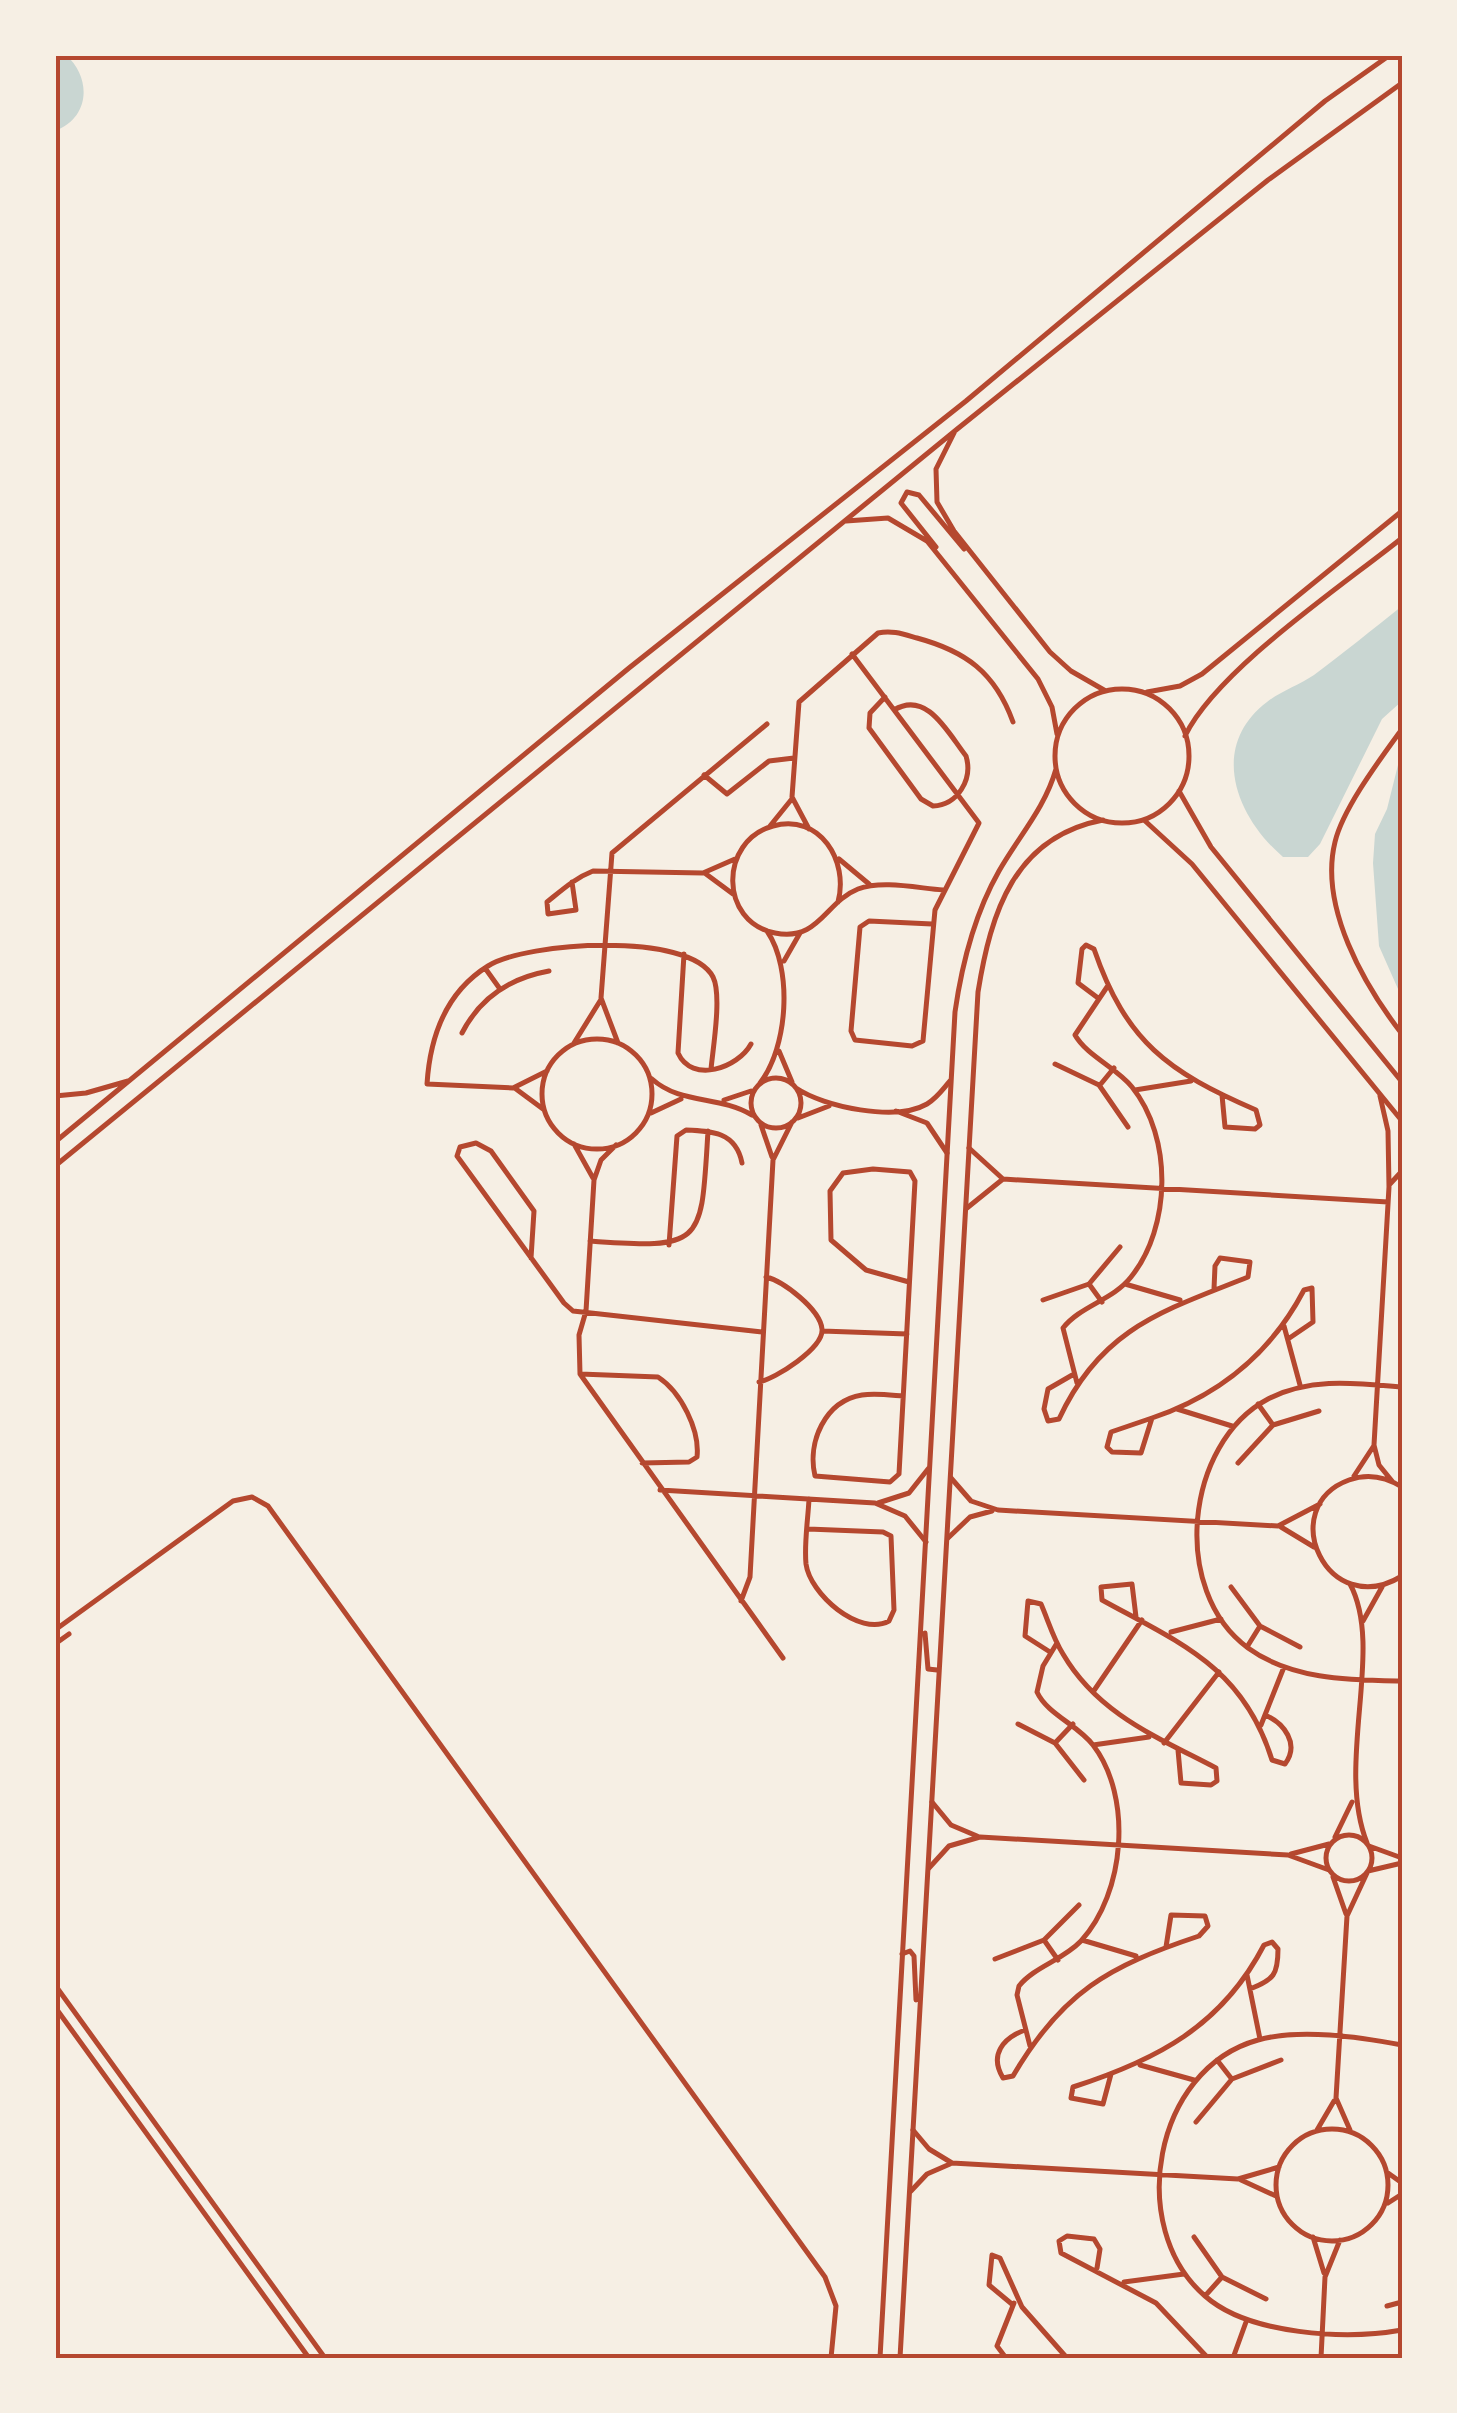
<svg xmlns="http://www.w3.org/2000/svg" width="1457" height="2413" viewBox="0 0 1457 2413" font-family="'Fira Sans',sans-serif">
  <rect width="100%" height="100%" fill="#f6efe4"/>
  <path fill="#c9d6d2" d="M55,55H66C92,78 90,118 55,131Z
    M1402,606V701L1382,719L1320,844L1308,857H1283C1235,816 1209,746 1267,702C1281,691 1299,685 1314,675C1342,654 1372,630 1402,606Z
    M1402,749V998L1379,946L1373,863L1375,834L1387,809Z"/>
  <g fill="none" stroke-linecap="round" stroke-linejoin="round">
    <path stroke="#b5482f" stroke-width="5" d="M852,654L979,823L935,910L923,1041L912,1046L855,1040L851,1031L860,927L869,921L932,924
      M885,697L870,713L869,728L921,799L933,806C958,805 973,779 966,756C948,733 927,690 894,710
      M1402,729C1381,758 1343,808 1335,842C1319,907 1364,985 1402,1034
      M704,775L727,794L769,761L794,758
      M770,826L791,800
      M809,829L792,797L799,702L878,633C892,630 903,634 917,638C965,651 995,672 1013,722
      M839,859L869,884
      M706,874L733,894
      M572,882L576,910L548,914L547,902C562,890 575,878 593,871L703,873L735,859
      M838,902C849,861 820,813 773,826C719,841 719,922 775,933C819,942 825,902 858,889C882,880 917,888 943,890
      M684,954L678,1053C692,1084 738,1068 751,1044
      M784,961L800,933
      M485,968L500,989
      M1098,998L1078,983L1082,949L1086,945L1094,949C1126,1042 1168,1072 1256,1110L1260,1125L1255,1129L1225,1127L1222,1095
      M462,1033C480,998 510,978 549,971
      M542 1094a55 55 0 1 1 110 0a55 55 0 1 1-110 0Z
      M574,1043L600,1001
      M618,1043L601,998L612,853L767,724
      M779,1051L792,1082
      M1055,1064L1099,1085L1128,1127
      M547,1071L513,1088L427,1084C430,1037 446,992 488,966C526,942 689,931 713,977C722,995 713,1048 711,1069
      M751 1103a25 25 0 1 1 50 0a25 25 0 1 1-50 0Z
      M652,1079C681,1105 719,1095 752,1115
      M760,1083C788,1047 793,969 767,931
      M1100,1085L1114,1068
      M796,1088C824,1107 896,1122 927,1104C937,1098 943,1089 950,1081
      M516,1089L543,1109
      M1135,1090L1191,1081
      M1380,1096L1388,1131L1389,1187L1374,1445L1379,1465L1392,1481
      M724,1100L751,1091
      M896,1111L927,1123L947,1153
      M651,1113L681,1099
      M798,1118L829,1106
      M761,1125L772,1157
      M574,1144L593,1178
      M616,1145L601,1160L594,1180L586,1311L579,1335L580,1374L783,1658
      M969,1148L1003,1179L1388,1202
      M1390,1184L1402,1171
      M967,1208L1003,1179
      M590,1241C706,1250 701,1243 708,1131
      M669,1245L677,1136L686,1130C712,1131 736,1132 742,1163
      M531,1258L534,1211L491,1151L476,1143L460,1147L457,1156L564,1303L573,1311L762,1332
      M1089,1284L1102,1302
      M1125,1284L1180,1300
      M1043,1300L1089,1284L1120,1247
      M1284,1326L1300,1385
      M822,1331L907,1334
      M580,1374L658,1377C681,1392 700,1430 697,1457L689,1462L642,1463
      M1074,1374L1048,1389L1044,1409L1048,1421L1059,1419C1101,1328 1163,1311 1248,1277L1250,1262L1220,1258L1215,1266L1214,1289
      M759,1382C775,1379 824,1348 822,1329C820,1309 783,1281 766,1277
      M1077,1383L1063,1328C1080,1306 1113,1300 1131,1277C1171,1227 1173,1138 1132,1087C1117,1068 1087,1056 1075,1035L1107,987
      M1402,1387C1356,1383 1310,1377 1268,1399C1185,1443 1170,1591 1248,1648C1292,1680 1350,1680 1402,1681
      M903,1396C890,1395 875,1393 862,1395C825,1401 807,1442 815,1476L890,1482L899,1474L915,1181L910,1172L873,1169L843,1173L830,1191L831,1240L866,1270L909,1282
      M1258,1404L1273,1425
      M1177,1409L1232,1426
      M1152,1418L1111,1432L1107,1447L1112,1452L1141,1453L1152,1418C1220,1395 1271,1353 1304,1290L1312,1288L1313,1322L1288,1339
      M1238,1463L1273,1425L1319,1411
      M1354,1476L1373,1447
      M951,1478L971,1501L998,1510L1278,1526L1320,1504
      M1402,1487C1386,1477 1368,1473 1349,1480C1275,1507 1327,1622 1402,1576
      M660,1490L875,1503L905,1516L926,1542
      M878,1503L909,1493L928,1469
      M1281,1527L1314,1547
      M808,1529L883,1532L891,1536L894,1610L889,1621C859,1637 810,1594 806,1564C804,1543 808,1520 809,1499
      M948,1538L970,1517L992,1511
      M1350,1584C1385,1649 1335,1763 1367,1843
      M1231,1587L1260,1626L1300,1647
      M741,1601L750,1577L773,1160L792,1122
      M1136,1617L1132,1584L1101,1587L1102,1600C1180,1643 1243,1667 1272,1760L1285,1764C1300,1744 1284,1723 1265,1715
      M1363,1621L1382,1587
      M55,1630L233,1501L252,1497L268,1506L825,2277L836,2306L831,2358
      M1171,1632L1221,1619
      M55,1644L69,1634
      M1247,1647L1260,1626
      M1050,1652L1025,1636L1028,1601L1041,1604C1048,1620 1053,1638 1063,1654C1098,1714 1157,1737 1216,1768L1217,1781L1211,1785L1181,1783L1178,1750
      M1093,1692L1142,1620
      M1018,1724L1055,1743L1084,1780
      M1261,1725L1284,1667
      M1055,1743L1073,1724
      M1164,1743L1219,1672
      M1093,1745L1149,1737
      M932,1802L951,1825L977,1836
      M1326 1858a23 23 0 1 1 46 0a23 23 0 1 1-46 0Z
      M1335,1837L1352,1802
      M1369,1846L1402,1858
      M1291,1854L1329,1844
      M929,1868L949,1846L980,1837L1288,1855L1329,1870
      M1368,1871L1402,1863
      M1333,1877L1346,1914
      M1044,1940L1058,1960
      M1082,1940L1136,1956
      M995,1959L1044,1940L1079,1905
      M1247,1975L1260,2039
      M55,1985L325,2358
      M55,2007L309,2358
      M1025,2030C1003,2038 989,2055 1003,2078L1013,2076C1062,1992 1109,1966 1199,1936L1208,1926L1205,1916L1171,1915L1166,1947
      M1402,2045C1359,2037 1300,2028 1258,2040C1153,2069 1126,2228 1205,2296C1249,2335 1346,2340 1402,2330
      M1030,2046L1017,1995L1019,1986C1034,1967 1063,1960 1081,1941C1125,1893 1133,1797 1093,1745C1078,1725 1047,1714 1037,1692L1043,1666L1057,1643
      M1217,2060L1231,2078
      M1140,2065L1194,2080
      M1111,2074L1103,2104L1071,2098L1073,2087C1157,2060 1222,2026 1264,1945L1272,1942L1278,1949C1278,1974 1274,1980 1250,1989
      M1196,2122L1232,2079L1281,2060
      M1276 2185a56 56 0 1 1 112 0a56 56 0 1 1-112 0Z
      M913,2130L929,2149L952,2163L1238,2179L1279,2167
      M1317,2130L1334,2101
      M1350,2130L1336,2098L1347,1916L1367,1873
      M1388,2173L1402,2183
      M1241,2180L1276,2196
      M911,2191L927,2174L950,2164
      M1388,2203L1402,2194
      M1194,2237L1222,2277L1266,2299
      M1313,2237L1324,2273
      M1097,2268L1100,2249L1094,2239L1067,2236L1059,2241L1061,2253L1156,2303L1208,2358
      M1124,2282L1184,2274
      M1205,2296L1222,2277
      M1013,2305L989,2285L992,2255L1000,2258L1022,2307L1067,2358
      M1387,2306L1402,2302
      M1006,2358L997,2346L1014,2303
      M1233,2358L1246,2322
      M1321,2358L1325,2277L1340,2240"/>
    <path stroke="#b5482f" stroke-width="5" d="M954,433L936,469L937,502L954,531L1050,652L1071,671L1104,690
      M846,521L888,518L927,541L1038,679L1052,707L1057,734
      M936,547L901,503L907,492L919,495L964,549
      M1055 756a67 67 0 1 1 134 0a67 67 0 1 1-134 0Z
      M1147,692L1180,686L1202,674L1402,511
      M1185,736C1217,670 1342,586 1402,538
      M1179,791L1211,847L1402,1082
      M1144,820L1192,864L1402,1121
      M55,1096L86,1093L128,1081
      M55,1142L629,668L966,401L1325,101L1390,55
      M55,1166L956,430L1268,180L1402,83
      M925,1633L928,1669L937,1670
      M902,1954L910,1951L914,1956L916,2000
      M880,2358L955,1012C962,963 974,915 999,871C1019,836 1045,808 1056,769
      M900,2358L978,992C991,912 1014,837 1103,820"/>
  </g>
  <rect width="1457" height="2413" fill="none" stroke="#f6efe4" stroke-width="115"/>
  <rect x="58" y="58" width="1342" height="2298" fill="none" stroke="#b5482f" stroke-width="4"/>
</svg>
